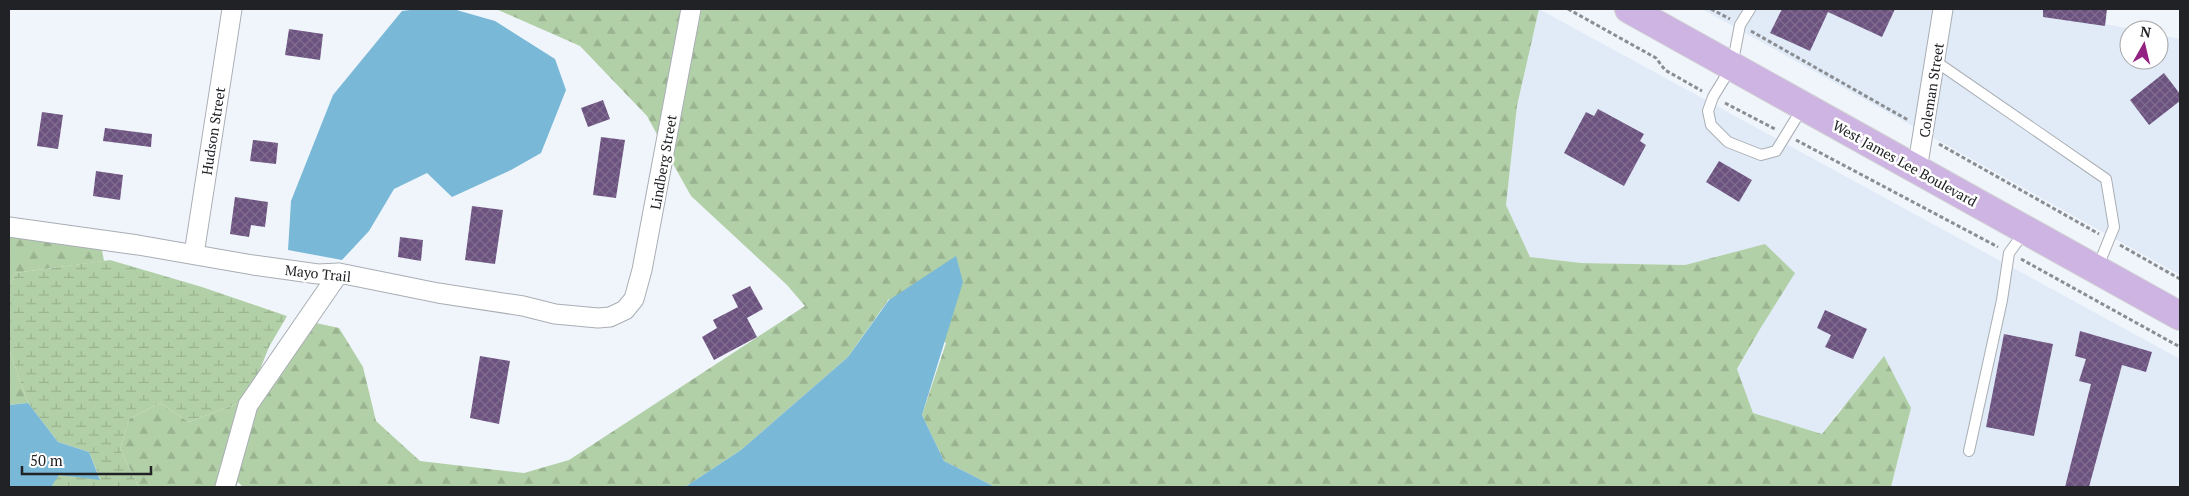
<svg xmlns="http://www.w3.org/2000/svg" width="2189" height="496" viewBox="0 0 2189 496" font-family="'PT Serif',serif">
  <defs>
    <pattern id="forest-firs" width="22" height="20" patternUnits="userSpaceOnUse" patternTransform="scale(1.25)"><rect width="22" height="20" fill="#b2d0a7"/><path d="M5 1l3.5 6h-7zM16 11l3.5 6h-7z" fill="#99b290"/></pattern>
    <pattern id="wetland-marsh" width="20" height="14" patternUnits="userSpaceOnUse" patternTransform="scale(1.25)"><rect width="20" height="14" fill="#b2d0a7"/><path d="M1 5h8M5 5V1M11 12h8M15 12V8" fill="none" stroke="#99b290"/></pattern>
    <pattern id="building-cross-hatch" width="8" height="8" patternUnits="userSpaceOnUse" patternTransform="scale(1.25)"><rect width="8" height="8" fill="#6c527f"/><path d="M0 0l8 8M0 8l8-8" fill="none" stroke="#806d8f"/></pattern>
  </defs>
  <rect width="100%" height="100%" fill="#f0f5fc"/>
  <path fill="#e0ebf7" d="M1539,9L2180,359V487H1891L1911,408H1841L1822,434L1753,413L1737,370L1760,329L1765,244L1685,265L1581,263L1530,257L1506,205L1517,106Z
    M1702,9H1935L1916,128Z
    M1952,9H2106L2105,24L2135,30H2129V60H2159V35L2180,39V275L1932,137Z"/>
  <path fill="url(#forest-firs)" d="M496,9H682L659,138L647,116L580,46Z
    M699,9H1539L1517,106L1506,205L1530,257L1581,263L1685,265L1765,244L1795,273L1760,329L1737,369L1753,413L1822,434L1884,356L1911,408L1891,487H995L944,461L922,415L946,343L889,299L848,357L741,450L685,487H243L238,482L236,487H234L256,409L316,323L339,328L363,367L376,421L420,461L524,473L569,460L805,306L787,285L691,196L672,162Z
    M9,237L102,250L104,261L15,273L9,287Z
    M9,349L28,403L9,405Z
    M160,403L189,422L239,403L215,487H139L120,449L129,419Z"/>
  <path fill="url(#wetland-marsh)" d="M110,260L202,287L287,316L269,347L257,377L239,403L189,422L160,403L129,419L120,449L139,487H51L58,475L100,479L89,452L58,442L28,403L9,349V287L15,273Z"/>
  <path fill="#79b8d6" d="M418,9H453L495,21L555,59L566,90L541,153L511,170L452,197L427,173L394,189L369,231L342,260L288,250L291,201L333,95L402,11Z
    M956,256L963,282L922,415L944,461L995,487H685L741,450L848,357L889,300Z
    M28,403L58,442L89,452L100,480L59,475L51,487H9V405Z"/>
  <path fill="url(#building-cross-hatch)" d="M1782,9H1895L1882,37L1828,12L1810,51L1770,33Z
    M2043,9H2107L2105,26L2043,17Z
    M289,29L323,34L320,60L285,55Z
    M2164,73L2180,94V101L2149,125L2130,100Z
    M603,100L610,119L588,127L581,108Z
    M1598,109L1644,134L1640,141L1646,145L1624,186L1564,153L1586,112L1594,116Z
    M42,112L63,115L58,149L37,146Z
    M105,128L152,134L151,147L103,141Z
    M601,137L625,140L616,198L593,195Z
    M253,140L278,143L276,164L250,161Z
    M1719,161L1752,180L1739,202L1706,182Z
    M96,171L123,175L120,200L93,196Z
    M235,197L268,202L265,227L251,225L249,237L230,234Z
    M472,206L503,210L495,264L465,260Z
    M400,237L423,240L421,261L398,257Z
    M750,286L763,309L747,318L757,337L714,360L702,337L717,328L713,320L738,307L732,295Z
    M1825,310L1867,329L1853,359L1825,347L1831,335L1817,328Z
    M2080,331L2152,352L2146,372L2122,365L2089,487H2065L2091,384L2079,381L2086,359L2075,356Z
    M2004,334L2053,344L2034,436L1986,427Z
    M480,356L510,361L499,424L470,418Z"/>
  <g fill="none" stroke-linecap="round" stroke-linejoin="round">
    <defs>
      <path id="service" d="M1750,9L1740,25L1732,66L1713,97L1708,111L1711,125L1728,142L1761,155L1776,151L1803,107
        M1935,61L2106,179L2114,227L2097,269
        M1969,451L2002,300L2009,253L2025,231"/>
      <path id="minor" d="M1917,170L1943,9
        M9,227L138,245L253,265L318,274L339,273L438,293L523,306L555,314L598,318L610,317L625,310L634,299L642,270L691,9
        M194,254L232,9
        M225,487L248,405L339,273"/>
      <path id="primary" d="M1629,9L2180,316"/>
    </defs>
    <use href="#service" stroke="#a9aeb4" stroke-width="12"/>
    <use href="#minor" stroke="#a9aeb4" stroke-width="21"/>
    <use href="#primary" stroke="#d2d3d3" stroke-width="30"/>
    <path stroke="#8a8e93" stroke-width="3" stroke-dasharray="4 2.5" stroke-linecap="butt" d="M1568,9L1656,58L1665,70L1702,91
      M1711,9L1730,19
      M1751,31L1908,120
      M1725,103L1775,129
      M1796,140L1998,247
      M1939,144L2099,234
      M2120,245L2180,279
      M2021,259L2180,347"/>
    <use href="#service" stroke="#fff" stroke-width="10"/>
    <use href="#minor" stroke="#fff" stroke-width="19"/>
    <use href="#primary" stroke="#cdb4e2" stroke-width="28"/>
  </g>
  <g text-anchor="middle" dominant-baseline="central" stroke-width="5" stroke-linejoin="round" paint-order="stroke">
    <g font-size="14" fill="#202225" stroke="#fff">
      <text transform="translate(1931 90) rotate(-81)">Coleman Street</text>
      <text transform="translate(213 131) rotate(-81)">Hudson Street</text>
      <text transform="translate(663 162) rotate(-80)">Lindberg Street</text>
      <text transform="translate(1905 163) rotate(29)">West James Lee Boulevard</text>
      <text transform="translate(318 273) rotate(6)">Mayo Trail</text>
    </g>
  </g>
  <rect width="2189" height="496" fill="none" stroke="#202225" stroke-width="20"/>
  <g transform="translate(2144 45) rotate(8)"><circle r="24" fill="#ffffff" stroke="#a6a7a8"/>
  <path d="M0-4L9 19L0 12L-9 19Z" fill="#932282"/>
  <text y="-8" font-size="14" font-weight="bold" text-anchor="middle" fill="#202225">N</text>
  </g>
  <path d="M22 466v8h129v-8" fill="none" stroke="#202225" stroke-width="2.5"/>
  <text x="30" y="466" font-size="15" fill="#202225" stroke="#ffffff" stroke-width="4" paint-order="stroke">50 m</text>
</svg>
